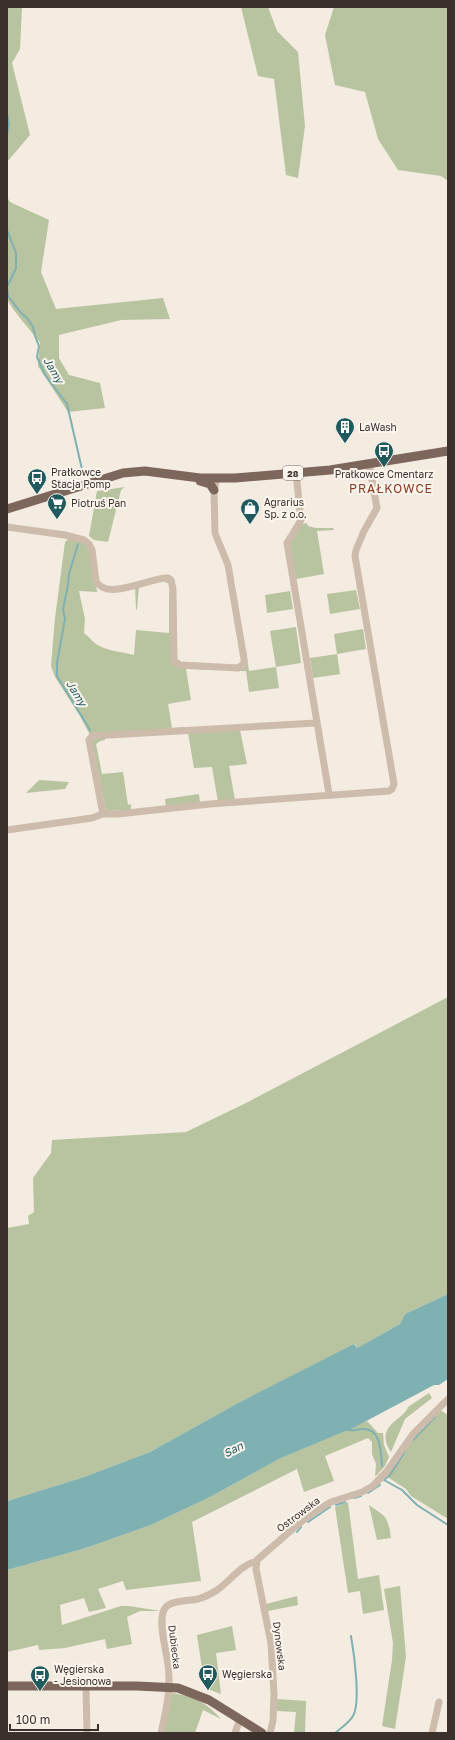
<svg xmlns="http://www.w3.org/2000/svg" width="455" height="1740" viewBox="0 0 455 1740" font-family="'Golos Text',sans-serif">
  <rect width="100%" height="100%" fill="#f4ebe1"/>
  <path fill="#b8c4a0" d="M7,7H22L20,49L12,63L30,135L7,162Z
    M241,7H268L277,31L298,52L305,126L298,178L286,175L274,79L258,76Z
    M334,7H448V181L441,176L398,170L378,139L365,92L335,85L325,35Z
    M7,197L10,202L49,220L41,272L56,309L163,298L170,319L121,320L59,335V358L69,375L100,383L105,408L68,412L38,366L40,342C34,335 8,305 7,298C6,289 10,271 7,264Z
    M125,487L121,490L108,542L94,540L89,536L97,491Z
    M307,523L308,526L316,528H333L334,530L317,531L324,574L296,579L290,543L302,524Z
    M72,538C96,544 91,558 93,577C93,583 97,586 97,592L79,591L85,619L84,633C88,636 92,641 96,644C106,651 123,652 134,655L136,630L169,633V584L163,581L139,586L137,610L136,609L135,587L162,579L169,581L173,662L178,666L219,669V670L186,669L191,700L168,704L172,728L185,727L186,729L90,735L80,716L55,677L51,666L55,618L65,542L68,539Z
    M356,590L360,609L330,614L327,594Z
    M290,591L293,609L267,613L265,595Z
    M296,627L301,663L276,667L279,688L249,692L246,671H234L238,670L246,651L249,671L276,667L270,631Z
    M363,629L366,649L337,654L340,674L313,678L310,658L337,654L334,634Z
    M240,730L247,764L229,766L235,800L218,802L212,767L194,768L188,733Z
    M105,737V740L100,741L96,744L102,774L123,772L128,805L131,804V810L106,811L92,740Z
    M39,780L69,782L65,789L26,793Z
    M199,794L200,803L166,807L165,799Z
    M448,997V1294L405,1314L400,1324L357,1348L355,1344L238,1403L150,1452L84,1477L7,1501V1228L29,1224L28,1216L34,1212L33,1178L51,1153L52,1140L186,1132L248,1102Z
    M429,1393L432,1398L405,1419L391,1452C373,1426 405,1419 408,1407Z
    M440,1410L448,1415V1519L411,1496L406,1489L386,1476L415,1435Z
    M367,1421L378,1433H383L384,1445L389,1457L385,1466L377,1475L375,1476L376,1464L372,1454V1442L368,1438L325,1456L334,1481L304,1492L297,1469L192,1522L201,1581L126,1590L123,1581L98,1589L106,1608L89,1612L84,1598L60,1605L62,1625L121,1606H129L161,1611H140L127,1617L132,1644L107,1649L105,1639L65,1648L39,1650L38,1645L7,1652V1570L83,1549L151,1525L210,1497L281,1458Z
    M348,1502L358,1579L379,1575L384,1610L363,1614L360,1591L348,1593L335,1507Z
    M369,1505C386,1517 388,1516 391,1538L377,1540Z
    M400,1586L406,1657L395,1729L382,1726L392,1660L393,1643L384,1589Z
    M297,1596L298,1605L268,1611L266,1604Z
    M232,1626L236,1650L216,1653L221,1694L205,1688L197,1635Z
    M172,1693C195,1697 205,1701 221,1719L203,1710L195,1733H164Z
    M277,1699L306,1701L305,1733H294L296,1712L277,1711Z"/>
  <path fill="#7fb0b2" d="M448,1294V1379L439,1385H434L355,1427L281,1458L210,1497L151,1525L83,1549L7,1570V1501L84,1477L150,1452L238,1403L354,1344L357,1348L400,1324L405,1314Z"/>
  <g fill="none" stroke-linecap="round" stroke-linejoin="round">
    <path stroke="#7fb0b2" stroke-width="2" d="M7,114L9,123L7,135
      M7,230L16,253V268L7,287L8,296L21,313L27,318L33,327L35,336L39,346L37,357L45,375L67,404L84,478
      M78,544L69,574L68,585L63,609L65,619L57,663V676L90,730
      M346,1429C352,1432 356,1429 362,1429C381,1427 381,1452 382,1466
      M413,1440L435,1417
      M404,1453L390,1475L384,1480L402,1490L417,1505L448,1525
      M368,1493L380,1485
      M354,1498L361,1496
      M336,1505L345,1502
      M308,1522L330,1507
      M297,1532L301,1527
      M335,1733C341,1728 349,1723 353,1716C361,1703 354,1653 351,1636"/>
    <path stroke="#cdbbac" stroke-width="7" d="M296,473L301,520L287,543L329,794
      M7,527L65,535L84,540L89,544L92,550L96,581C107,602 150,577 168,578L171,580L173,589L174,661L180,665L238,668L244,664V659L228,565L215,533L214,490L217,478
      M103,814L89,740L92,736L316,723
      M7,830L92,818L103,814H118L210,804L389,791L392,789L394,784L355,556L356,550L364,531L377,508L369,464
      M86,1686L87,1733
      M161,1733C167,1708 172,1683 167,1658C165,1646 157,1616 166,1607C172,1600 189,1601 198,1599C205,1597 211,1594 217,1590C228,1583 244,1562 256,1562
      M235,1733L240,1719
      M270,1733L273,1721L274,1694L271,1643L256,1569L257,1560L302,1521L319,1509L331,1502L362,1492L373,1486L387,1471L413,1434L448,1399
      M432,1733L439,1702"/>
    <path stroke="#7d675c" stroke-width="9" d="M200,481L210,484L214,490
      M7,509L123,473L145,471L200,478H235L330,470L448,451
      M7,1686H137L178,1688L209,1700L262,1733"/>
  </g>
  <defs>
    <symbol id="building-pin" viewBox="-11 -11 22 30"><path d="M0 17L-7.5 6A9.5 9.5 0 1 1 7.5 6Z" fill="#1f5a5e" stroke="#fbf5ee"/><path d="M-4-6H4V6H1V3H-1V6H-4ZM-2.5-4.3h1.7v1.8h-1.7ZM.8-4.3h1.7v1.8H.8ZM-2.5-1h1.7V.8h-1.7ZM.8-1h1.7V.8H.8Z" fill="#fff"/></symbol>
    <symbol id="bus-pin" viewBox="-11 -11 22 30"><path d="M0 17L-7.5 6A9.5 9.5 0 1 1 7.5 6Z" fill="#1f5a5e" stroke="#fbf5ee"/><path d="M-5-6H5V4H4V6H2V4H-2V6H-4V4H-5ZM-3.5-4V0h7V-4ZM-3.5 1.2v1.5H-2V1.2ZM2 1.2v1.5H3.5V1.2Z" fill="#fff"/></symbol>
    <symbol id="supermarket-pin" viewBox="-11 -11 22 30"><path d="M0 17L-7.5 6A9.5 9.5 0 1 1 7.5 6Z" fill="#1f5a5e" stroke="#fbf5ee"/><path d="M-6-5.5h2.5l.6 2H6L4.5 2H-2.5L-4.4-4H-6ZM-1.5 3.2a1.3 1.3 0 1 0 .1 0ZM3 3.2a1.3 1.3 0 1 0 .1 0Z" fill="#fff"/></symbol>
    <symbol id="shop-pin" viewBox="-11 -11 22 30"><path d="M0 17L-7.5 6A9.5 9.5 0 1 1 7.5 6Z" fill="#1f5a5e" stroke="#fbf5ee"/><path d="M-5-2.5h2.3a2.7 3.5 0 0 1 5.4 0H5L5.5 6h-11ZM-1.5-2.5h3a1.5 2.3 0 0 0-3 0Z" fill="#fff"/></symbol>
  </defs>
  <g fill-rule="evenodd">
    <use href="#building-pin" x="334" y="416" width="22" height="30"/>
    <use href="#bus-pin" x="373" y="440" width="22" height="30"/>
    <use href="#bus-pin" x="26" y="467" width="22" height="30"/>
    <use href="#supermarket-pin" x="46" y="492" width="22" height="30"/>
    <use href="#shop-pin" x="239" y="497" width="22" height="30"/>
    <use href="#bus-pin" x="197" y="1663" width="22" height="30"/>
    <use href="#bus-pin" x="29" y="1664" width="22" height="30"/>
  </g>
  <g text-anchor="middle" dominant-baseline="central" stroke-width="4" stroke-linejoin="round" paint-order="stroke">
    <rect fill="#fbf5ee" stroke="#756b66" stroke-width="1" x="283" y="466" width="20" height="14" rx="3"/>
    <g font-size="9" font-weight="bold" fill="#3b302b">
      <text x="293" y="473">28</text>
    </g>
    <g font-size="10" fill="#3b302b" stroke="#fbf5ee" text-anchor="start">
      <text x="359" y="427">LaWash</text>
      <text x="51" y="472">Prałkowce<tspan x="51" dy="12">Stacja Pomp</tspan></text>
      <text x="384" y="474" text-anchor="middle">Prałkowce Cmentarz</text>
      <text x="264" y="502">Agrarius<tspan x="264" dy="12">Sp. z o.o.</tspan></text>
      <text x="71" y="503">Piotruś Pan</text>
      <text x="54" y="1669">Węgierska<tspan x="54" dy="12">- Jesionowa</tspan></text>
      <text x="222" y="1674">Węgierska</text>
    </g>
    <g font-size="10" fill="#3b302b" stroke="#fbf5ee">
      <text transform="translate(298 1514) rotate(-37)">Ostrowska</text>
      <text transform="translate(280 1646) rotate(83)">Dynowska</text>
      <text transform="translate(175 1647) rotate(83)">Dubiecka</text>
    </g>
    <g font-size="11" font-style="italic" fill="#1f5a5e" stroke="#fbf5ee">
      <text transform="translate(54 370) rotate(59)">Jamy</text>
      <text transform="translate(77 693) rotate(58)">Jamy</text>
      <text transform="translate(233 1449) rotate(-28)">San</text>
    </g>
    <g font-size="12" letter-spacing="1" fill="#8c3b22" stroke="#fbf5ee">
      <text x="391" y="488">PRAŁKOWCE</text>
    </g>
  </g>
  <rect width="455" height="1740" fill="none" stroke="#3b302b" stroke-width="16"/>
  <path d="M10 1724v6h88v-6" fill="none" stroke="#3b302b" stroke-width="2"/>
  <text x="16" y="1724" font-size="12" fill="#3b302b" stroke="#fbf5ee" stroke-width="3" paint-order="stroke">100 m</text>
</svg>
